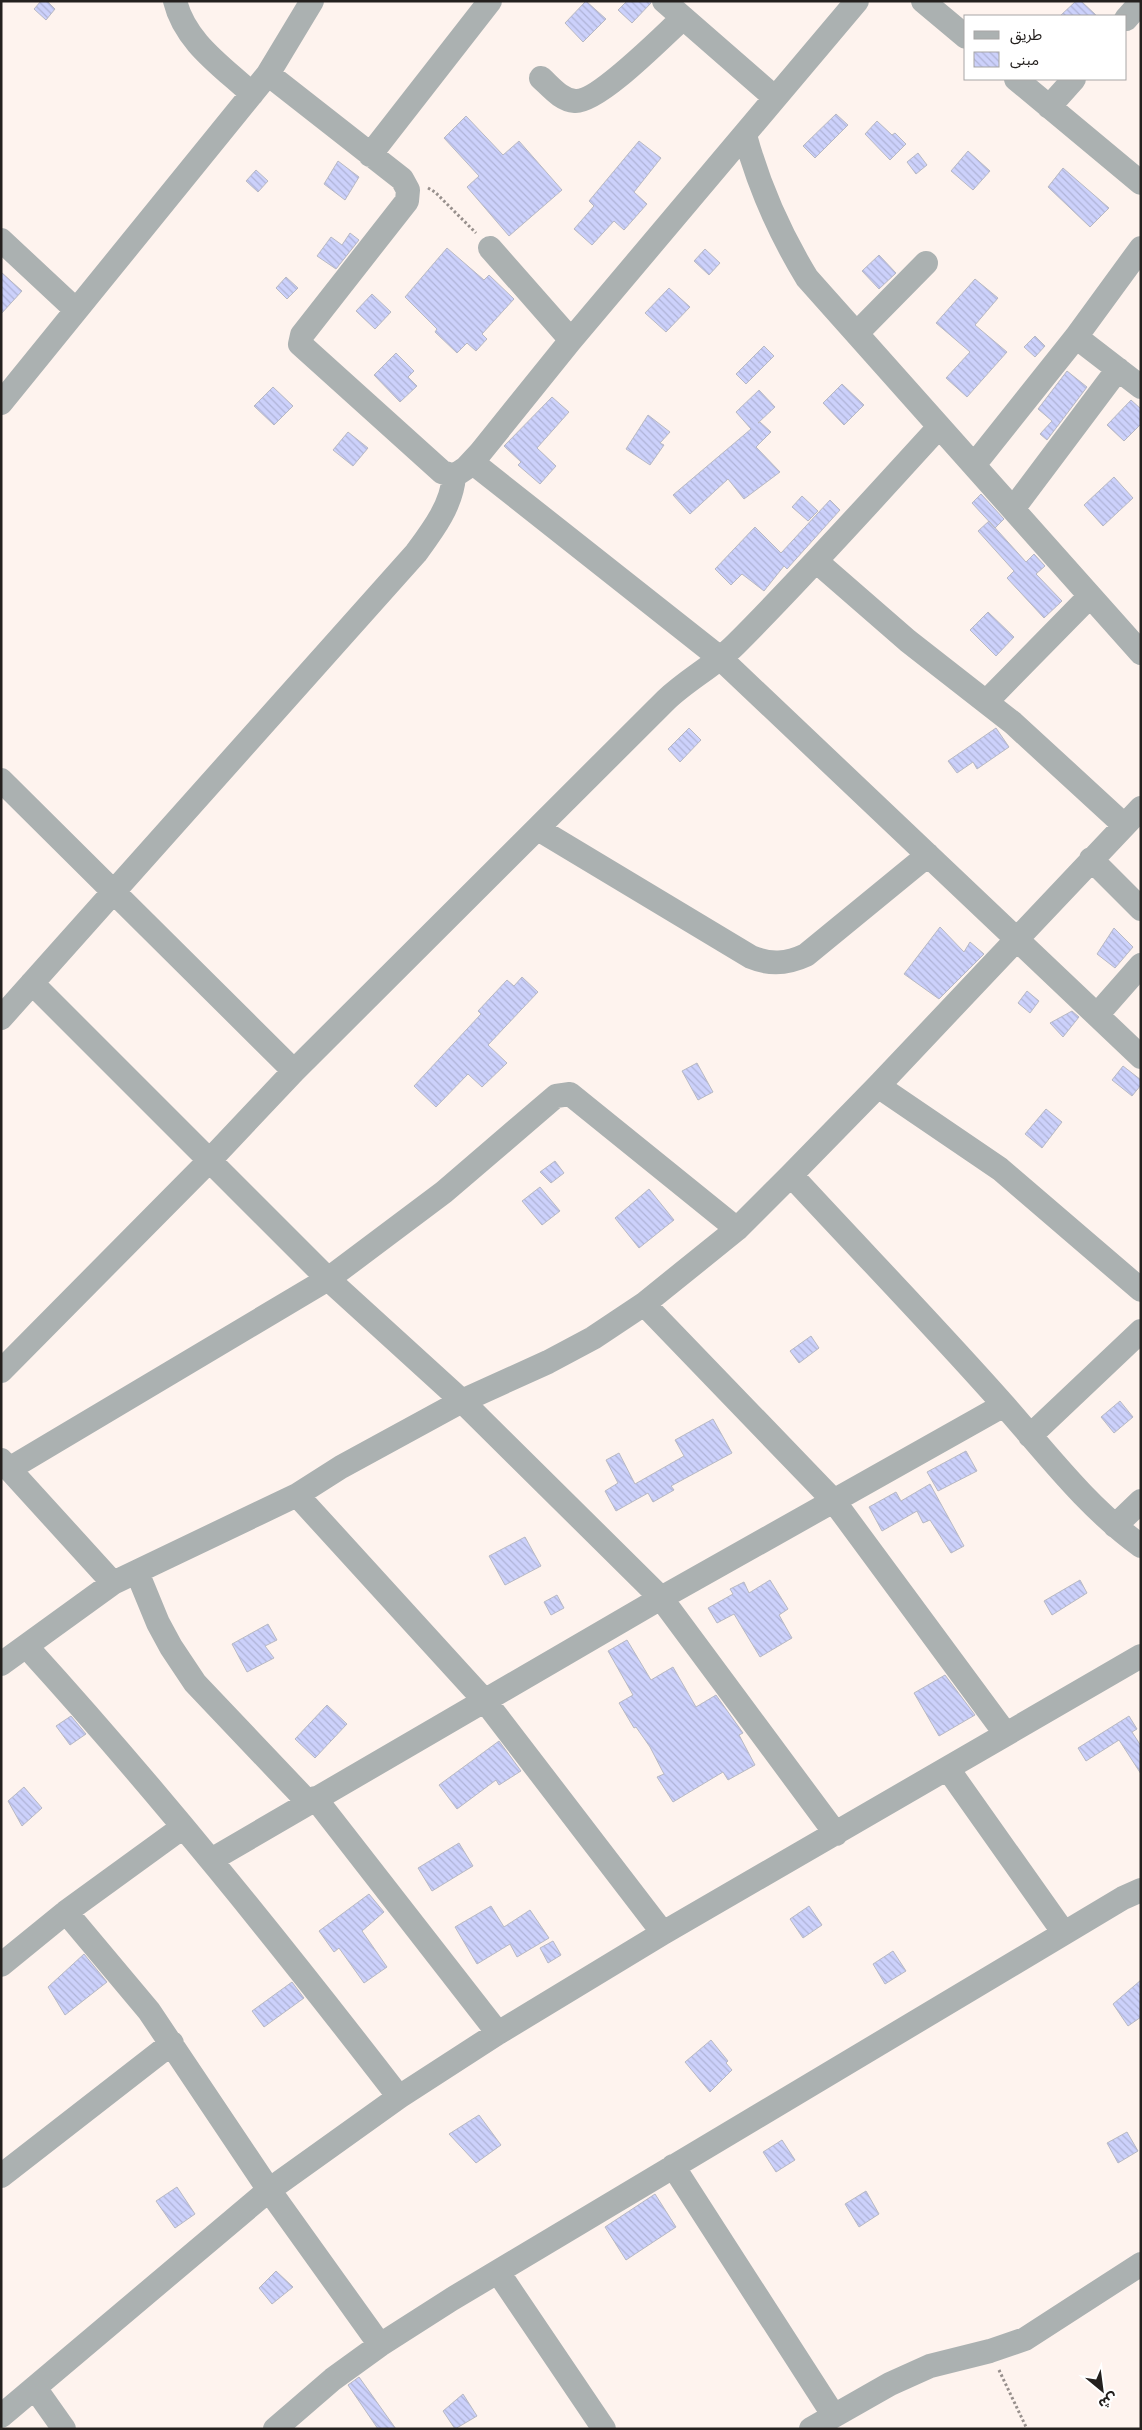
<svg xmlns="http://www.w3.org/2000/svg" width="1142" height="2430" viewBox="0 0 1142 2430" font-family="Commissioner,'Noto Sans Arabic',sans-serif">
  <defs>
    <pattern id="building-back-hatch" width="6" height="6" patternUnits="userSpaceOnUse" patternTransform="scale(1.25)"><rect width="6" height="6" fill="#ccd1fb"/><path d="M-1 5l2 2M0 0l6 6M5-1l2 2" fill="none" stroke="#afb3d7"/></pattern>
  </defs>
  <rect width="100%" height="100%" fill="#fef3ee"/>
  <path fill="url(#building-back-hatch)" stroke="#b8b9c3" d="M41,1H47L55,9L46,20L34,9Z
    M586,1L606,19L583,42L565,23Z
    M627,1H651V3L632,23L618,10Z
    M1076,1H1081L1097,16H1060Z
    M836,114L848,125L815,158L803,146Z
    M466,116L503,155L519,141L562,190L509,236L467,187L479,176L444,138Z
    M877,121L892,135L895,133L906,144L890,160L865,134Z
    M639,141L661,158L634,192L647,204L624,230L614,221L592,245L574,229L594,206L589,201Z
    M968,151L990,171L973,190L951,171Z
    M918,153L927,165L916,174L907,162Z
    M338,161L359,177L345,200L324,184Z
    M1063,168L1109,208L1090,227L1048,187Z
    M256,170L268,181L258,192L246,181Z
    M350,233L359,240L336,269L317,256L331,237L342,245Z
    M447,248L484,280L489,275L514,299L482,334L487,339L476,351L467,343L457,353L435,332L437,329L405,297Z
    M705,249L720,263L709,275L694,261Z
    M879,255L896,273L879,289L862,271Z
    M1,272L22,291L1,314Z
    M286,277L298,288L287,299L276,288Z
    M975,279L998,298L975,325L1007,352L967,397L946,378L970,352L936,323Z
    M669,288L690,307L666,332L645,313Z
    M372,294L391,312L375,329L356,311Z
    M1035,336L1045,346L1035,357L1024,347Z
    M764,346L774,356L746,384L736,374Z
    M396,353L414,371L408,377L417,386L400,402L374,375Z
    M1067,371L1087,387L1047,440L1040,434L1052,421L1038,409Z
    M842,384L864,405L844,425L823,403Z
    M273,387L293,406L274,425L254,406Z
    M759,390L775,407L758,423L760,422L771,432L756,447L780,472L744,499L728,479L690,514L673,495L751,429L736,412Z
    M552,397L569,412L537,448L556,466L540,484L518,465L521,462L504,446Z
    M1131,400L1141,409V424L1124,441L1107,425Z
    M648,415L670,432L660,443L664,445L650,465L626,449Z
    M348,432L368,448L353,466L333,450Z
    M1114,477L1133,498L1103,526L1084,505Z
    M981,494L1004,519L995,528L972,503Z
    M802,496L818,511L808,521L792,507Z
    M830,500L840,510L787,569L784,566L764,591L742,574L731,585L715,569L755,527L781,553Z
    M989,521L1026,562L1034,554L1045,566L1036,574L1062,601L1044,618L1007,578L1014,571L978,531Z
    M988,612L1014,637L996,656L970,630Z
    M689,728L701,740L680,762L668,749Z
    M996,728L1009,747L977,769L973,762L957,773L948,761Z
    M940,927L964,952L970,942L984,954L939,999L904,974Z
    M1114,928L1133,947L1115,968L1097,954Z
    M522,977L538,992L488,1045L507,1063L482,1087L468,1074L436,1107L414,1086L481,1014L478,1011L507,980L514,986Z
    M1027,991L1039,1001L1030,1013L1018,1003Z
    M1072,1011L1079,1017L1063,1037L1050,1023Z
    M697,1063L713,1092L698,1100L682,1071Z
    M1123,1066L1141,1080V1085L1132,1096L1112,1080Z
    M1046,1109L1062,1122L1042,1148L1025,1134Z
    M555,1161L564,1173L551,1183L540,1172Z
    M540,1187L560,1211L542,1225L522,1201Z
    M649,1189L674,1220L639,1248L615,1218Z
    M811,1336L819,1348L799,1363L790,1351Z
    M1120,1401L1133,1417L1114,1433L1101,1417Z
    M713,1419L732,1453L671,1486L674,1490L653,1502L648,1493L616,1511L605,1491L618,1483L606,1460L619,1453L635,1484L684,1456L675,1440Z
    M966,1451L977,1471L938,1491L927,1472Z
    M930,1484L964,1546L951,1553L930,1520L923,1523L917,1511L882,1531L869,1507L896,1492L901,1501Z
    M525,1537L541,1566L505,1585L489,1556Z
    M770,1580L788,1609L779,1615L792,1638L760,1657L734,1614L717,1623L708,1608L733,1594L730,1589L744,1582L749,1593Z
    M1080,1580L1087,1593L1052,1615L1044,1601Z
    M557,1595L564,1608L551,1615L544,1602Z
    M268,1624L277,1640L265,1646L274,1658L247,1672L232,1644Z
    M627,1640L651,1680L673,1667L696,1707L716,1695L743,1733L739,1735L755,1765L728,1780L723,1772L673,1802L657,1777L664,1774L650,1747L636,1727L634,1728L619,1703L633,1695L608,1651Z
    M945,1675L975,1715L939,1736L914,1693Z
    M327,1705L347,1724L315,1758L295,1739Z
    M71,1716L86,1734L70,1745L56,1726Z
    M1129,1716L1137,1729L1132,1732L1141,1746V1774L1119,1740L1086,1761L1078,1748Z
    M499,1741L521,1771L499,1785L496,1780L457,1809L439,1785Z
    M24,1787L42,1808L22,1826L8,1801Z
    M459,1843L473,1866L432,1891L418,1868Z
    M369,1894L384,1912L362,1931L387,1967L364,1983L339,1948L334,1952L319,1931Z
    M491,1906L504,1927L530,1910L549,1938L517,1957L510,1944L477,1964L455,1927Z
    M809,1906L822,1925L803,1938L790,1919Z
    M553,1941L561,1955L548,1963L540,1948Z
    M893,1951L906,1971L885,1984L873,1964Z
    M84,1954L107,1982L65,2015L48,1987Z
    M1141,1980V2017L1128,2026L1113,2004Z
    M292,1982L304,1998L264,2027L252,2011Z
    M711,2040L728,2061L726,2063L732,2070L710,2092L685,2062Z
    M479,2115L501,2145L476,2163L449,2134Z
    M1127,2132L1138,2151L1118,2163L1107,2143Z
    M782,2140L795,2160L776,2172L763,2152Z
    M177,2187L195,2214L175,2228L156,2201Z
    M866,2191L879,2214L859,2227L845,2204Z
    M655,2194L676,2227L626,2260L605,2227Z
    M276,2271L293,2287L272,2304L259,2288Z
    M359,2377L396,2429H378L348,2385Z
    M463,2394L477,2416L455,2429L443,2411Z"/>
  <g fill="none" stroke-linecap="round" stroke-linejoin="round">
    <path stroke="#978f8c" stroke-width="3" stroke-dasharray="2.5 2.5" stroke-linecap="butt" d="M428,188L435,192L476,233
      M999,2370L1027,2429"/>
    <path stroke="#abb1b1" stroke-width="24" d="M175,1C185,42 222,66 252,94
      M664,1L774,97
      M923,1L966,37
      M1126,19L1141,2
      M268,74L402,179L408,190L407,201L302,335L300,344L442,472L454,476L466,468L480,453L571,340L857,1
      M541,78C551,87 561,100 575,101C598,103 664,35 683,18
      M1016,79L1141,183
      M1049,107L1074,79
      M745,135C759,187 779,232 807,278L1141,653
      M370,155L490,1
      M1,240L76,310
      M490,248L571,340
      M857,333L926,263
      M1076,337L1141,387
      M1,403L268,74L312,1
      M472,462L720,658L1141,1057
      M974,465L1076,337L1141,248
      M1013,509L1118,369
      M816,561L908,641L1013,723L1124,825
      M986,702L1090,596
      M1,780L294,1071
      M538,829L751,957C770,965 787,964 806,955L928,855
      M1091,859L1141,909
      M32,983L328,1279L462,1401L661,1598L836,1834
      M1097,1015L1141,965
      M1,1018L416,553C433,530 452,505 454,476
      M878,1086L1000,1169L1141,1290
      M791,1175C862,1252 935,1327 1004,1405C1048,1455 1087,1507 1141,1546
      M644,1304L833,1500L1005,1733
      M1,1371L210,1160L294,1071L666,700C688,679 714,666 735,645C805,575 872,500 939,427
      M1030,1436L1141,1331
      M1,1460L113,1583
      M9,1469L328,1279L444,1192L556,1096L570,1094L737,1229
      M297,1495L485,1701L663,1933
      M1115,1526L1141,1501
      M137,1572L158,1623L171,1647L195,1683L308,1802
      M27,1647C158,1791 280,1943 399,2097
      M1,1664L113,1583L297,1495L341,1467L462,1401L548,1362L593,1338L644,1304L737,1229L791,1175L878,1086L1141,808
      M948,1769L1064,1933
      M315,1798L498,2033
      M211,1860L661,1598L1004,1405
      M66,1912L149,2011L269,2190L380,2345
      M1,1965L66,1912L183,1827
      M673,2166L834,2416
      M1,2176L172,2043
      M498,2272L604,2429
      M35,2388L64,2429
      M1,2416L269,2190L399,2097L498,2033L663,1933L1141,1656
      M275,2429L333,2379L380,2345L452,2299L1123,1898L1141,1890
      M811,2429L890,2384L930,2366L990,2351L1025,2339L1141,2264"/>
  </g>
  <rect width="1142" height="2430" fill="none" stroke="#24201e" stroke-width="5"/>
  <rect x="964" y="15" width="162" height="65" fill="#ffffff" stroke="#a7a6a5"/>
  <rect x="974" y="31" width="25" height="8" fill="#abb1b1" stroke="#a7a6a5"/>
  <text x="1010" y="40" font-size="15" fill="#24201e">طريق</text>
  <rect x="974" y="52" width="25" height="15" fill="url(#building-back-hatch)" stroke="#a7a6a5"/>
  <text x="1010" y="65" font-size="15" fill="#24201e">مبنى</text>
  <g transform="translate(1102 2390) rotate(151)" stroke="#ffffff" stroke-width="4" paint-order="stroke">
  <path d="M0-4L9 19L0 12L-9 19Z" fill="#24201e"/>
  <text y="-8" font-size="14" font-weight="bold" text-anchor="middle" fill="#24201e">ش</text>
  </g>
</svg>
